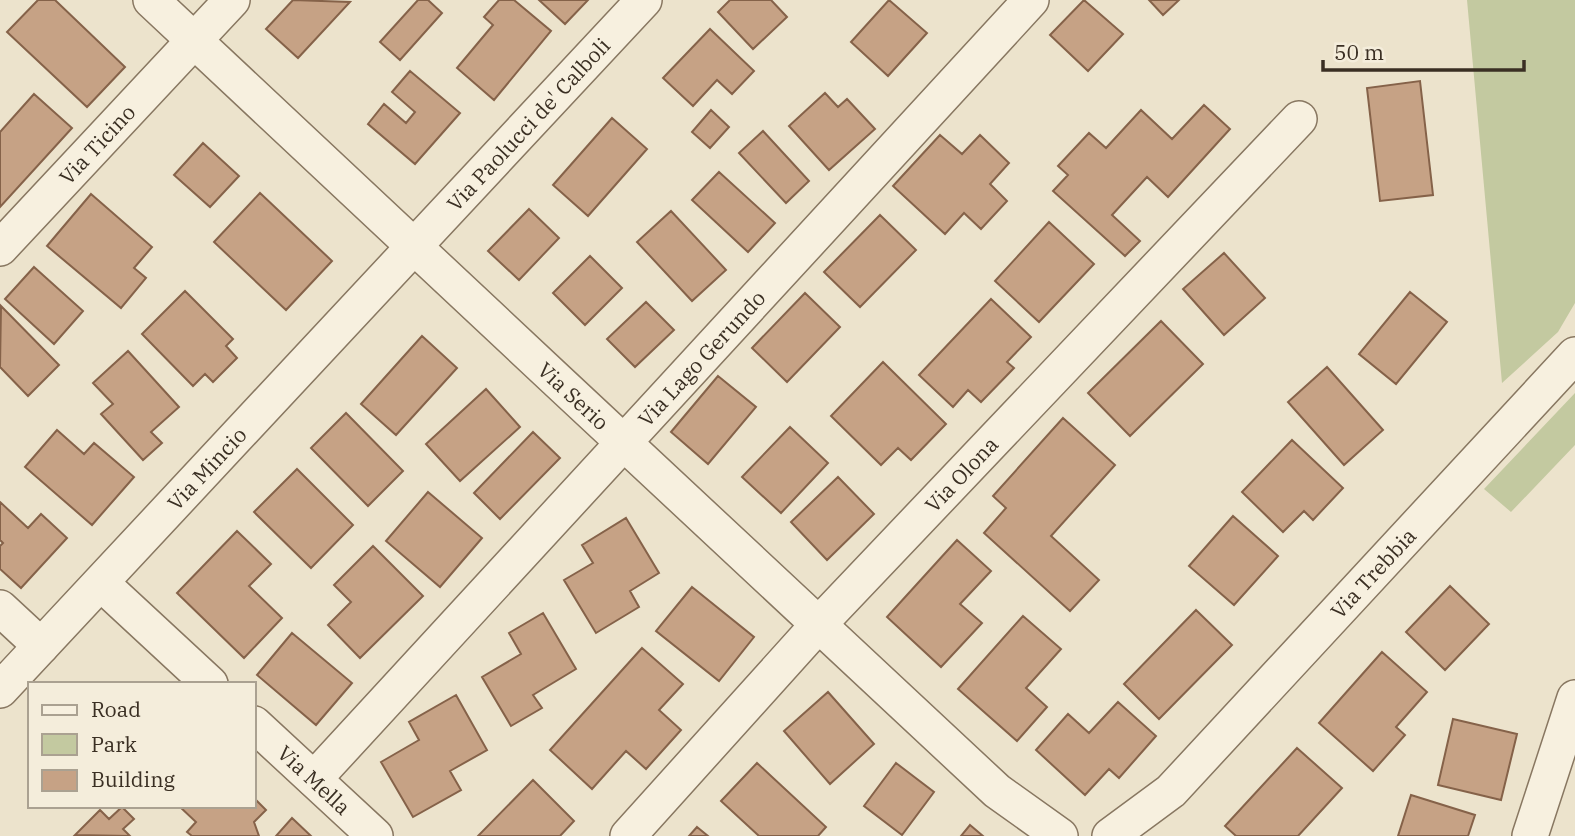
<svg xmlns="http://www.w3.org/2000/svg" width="1575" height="836" viewBox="0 0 1575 836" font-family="'IBM Plex Serif',serif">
  <rect width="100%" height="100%" fill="#ece3cc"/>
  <path fill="#c3c9a0" d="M1467,0H1575V303L1558,332L1502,383Z
    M1575,393V445L1511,512L1484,489Z"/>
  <path fill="#c6a285" stroke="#856249" stroke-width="2" d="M38,0H55L125,67L87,107L7,32Z
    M293,0L350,2L298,58L266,29Z
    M418,0H428L442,13L400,60L380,42Z
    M499,0H514L551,31L494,100L457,68L493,25L484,17Z
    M539,0H588L565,24Z
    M730,0H771L787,17L753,49L718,12Z
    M889,0L927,33L888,76L851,42Z
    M1084,0L1123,34L1088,71L1050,35Z
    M1149,0H1179L1163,15Z
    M710,29L754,71L732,94L717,80L693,106L663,78Z
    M410,71L460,113L415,164L368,124L384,104L406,123L415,112L392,92Z
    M1420,81L1433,195L1380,201L1367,88Z
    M825,93L838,107L847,99L875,129L829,170L789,126Z
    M34,94L72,128L0,207V132Z
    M1204,105L1230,129L1168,197L1147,177L1112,215L1140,241L1125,256L1053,191L1068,175L1058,166L1089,133L1106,148L1141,110L1172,139Z
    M711,110L729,127L710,148L692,132Z
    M612,118L647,149L588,216L553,185Z
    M763,131L809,181L786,203L739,153Z
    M940,135L962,154L980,135L1009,163L990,184L1007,201L981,229L964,213L945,234L893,186Z
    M203,143L239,176L210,207L174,175Z
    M719,172L775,223L748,252L692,200Z
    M260,193L332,261L286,310L214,242Z
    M91,194L152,247L134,268L146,278L121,308L47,246Z
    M529,209L559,238L519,280L488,251Z
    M671,211L726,270L692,301L637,242Z
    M880,215L916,250L860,307L824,272Z
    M1049,222L1094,264L1039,322L995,281Z
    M1224,253L1265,298L1224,335L1183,289Z
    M590,256L622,288L585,325L553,293Z
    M34,267L83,311L54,344L5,299Z
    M185,291L233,339L226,346L237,358L213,382L205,374L193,386L142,334Z
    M1410,292L1447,322L1396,384L1359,354Z
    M805,293L840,327L787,382L752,348Z
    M991,299L1031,337L1007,362L1014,368L981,402L968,390L953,407L919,375Z
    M646,302L674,330L635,367L607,339Z
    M1,306L59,365L28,396L0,367Z
    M1161,321L1203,364L1130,436L1088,393Z
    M422,336L457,368L396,435L361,404Z
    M128,351L179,407L151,432L162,443L143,460L101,414L113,404L93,383Z
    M883,362L946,424L911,460L898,448L881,465L831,416Z
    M1327,367L1383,430L1344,465L1288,402Z
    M718,376L756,407L708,464L671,432Z
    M486,389L520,427L460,481L426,444Z
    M346,413L403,471L368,506L311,448Z
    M1063,418L1115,465L1051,536L1099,580L1070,611L984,533L1006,508L993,496Z
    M790,427L828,463L781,513L742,477Z
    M57,430L84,454L94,443L134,477L92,525L25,467Z
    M533,432L560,458L500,519L474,493Z
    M1292,440L1343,488L1313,520L1304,511L1283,532L1242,492Z
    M297,469L353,525L311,568L254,512Z
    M838,477L874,514L827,560L791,522Z
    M428,492L482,538L440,587L386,541Z
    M0,502L28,528L41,514L67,538L21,588L0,569V546L3,543L0,540Z
    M1233,516L1278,556L1234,605L1189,566Z
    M626,518L659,573L630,591L639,607L596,633L564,580L593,563L582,545Z
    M237,531L271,564L249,586L282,618L244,658L177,593Z
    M957,540L991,571L960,604L982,623L941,667L887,617Z
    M373,546L423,596L360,658L328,625L351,602L334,585Z
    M1450,586L1489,624L1445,670L1406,632Z
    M692,587L754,637L719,681L656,631Z
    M1196,610L1232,645L1159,719L1124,684Z
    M543,613L576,669L533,695L542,708L511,726L482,677L521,654L509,633Z
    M1023,616L1061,649L1026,688L1047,707L1017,741L958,689Z
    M292,633L352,683L316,725L257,675Z
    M642,648L683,684L659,710L681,730L646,769L626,751L592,789L550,750Z
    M1382,652L1427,692L1396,727L1405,735L1373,771L1319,723Z
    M828,692L874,744L830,784L784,731Z
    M456,695L487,750L450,771L461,790L413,817L381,762L419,740L409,722Z
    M1118,702L1156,736L1119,778L1109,769L1085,795L1036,750L1068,714L1089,733Z
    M1453,719L1517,734L1501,800L1438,785Z
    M1297,748L1342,788L1298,836H1236L1225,826Z
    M757,763L826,827L818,836H759L721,801Z
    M896,763L934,792L902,835L864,806Z
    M533,780L574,821L560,836H478Z
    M1411,795L1475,815L1468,836H1398Z
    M254,798L266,810L254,822L259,836H192L187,832L196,822L179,806H254Z
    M122,807L134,819L123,829L130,836L75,835L100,810L109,819Z
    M292,818L311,836H276Z
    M970,825L983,836H961Z
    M697,827L708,836H689Z"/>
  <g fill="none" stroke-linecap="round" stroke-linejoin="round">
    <defs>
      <g id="minor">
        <path id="s1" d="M151,0C432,265 715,527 997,791L1060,836"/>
        <path id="s2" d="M0,248L232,0"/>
        <path d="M101,583L210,684"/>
        <path d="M0,608L41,646"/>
        <path id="s3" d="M0,690L644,0"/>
        <path id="s4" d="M254,724L375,836"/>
        <path id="s5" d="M314,779L1031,0"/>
        <path id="s6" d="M628,836L819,624L1299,119"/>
        <path id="s7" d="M1110,836L1171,791L1575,355"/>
        <path d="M1530,836L1575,698"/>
      </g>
    </defs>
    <use href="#minor" stroke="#887761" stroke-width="38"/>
    <use href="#minor" stroke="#f7f0df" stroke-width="35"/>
  </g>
  <g text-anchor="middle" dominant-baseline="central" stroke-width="6" stroke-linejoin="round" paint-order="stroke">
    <g font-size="21" fill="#3a2f23" stroke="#f4eddb">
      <text stroke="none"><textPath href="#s3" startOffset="774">Via Paolucci de' Calboli</textPath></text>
      <text stroke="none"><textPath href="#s2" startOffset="142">Via Ticino</textPath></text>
      <text stroke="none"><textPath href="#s5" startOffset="572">Via Lago Gerundo</textPath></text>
      <text stroke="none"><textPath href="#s1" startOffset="579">Via Serio</textPath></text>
      <text stroke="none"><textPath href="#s3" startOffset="303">Via Mincio</textPath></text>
      <text stroke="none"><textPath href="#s6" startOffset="492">Via Olona</textPath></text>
      <text stroke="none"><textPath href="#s7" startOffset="373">Via Trebbia</textPath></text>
      <text stroke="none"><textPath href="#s4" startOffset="82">Via Mella</textPath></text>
    </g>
  </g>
  <rect x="28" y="682" width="228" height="126" fill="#f4eddb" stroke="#aaa191" stroke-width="2"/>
  <rect x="42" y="705" width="35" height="10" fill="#f7f0df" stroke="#aaa191" stroke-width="2"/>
  <text x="91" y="717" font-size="21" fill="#3a2f23">Road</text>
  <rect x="42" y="734" width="35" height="21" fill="#c3c9a0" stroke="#aaa191" stroke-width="2"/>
  <text x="91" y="752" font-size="21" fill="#3a2f23">Park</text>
  <rect x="42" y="770" width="35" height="21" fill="#c6a285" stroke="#aaa191" stroke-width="2"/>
  <text x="91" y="787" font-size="21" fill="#3a2f23">Building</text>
  <path d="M1323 60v10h201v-10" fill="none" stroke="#3a2f23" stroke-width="3.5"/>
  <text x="1334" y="60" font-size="21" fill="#3a2f23" stroke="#f4eddb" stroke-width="5" paint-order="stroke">50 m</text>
</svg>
